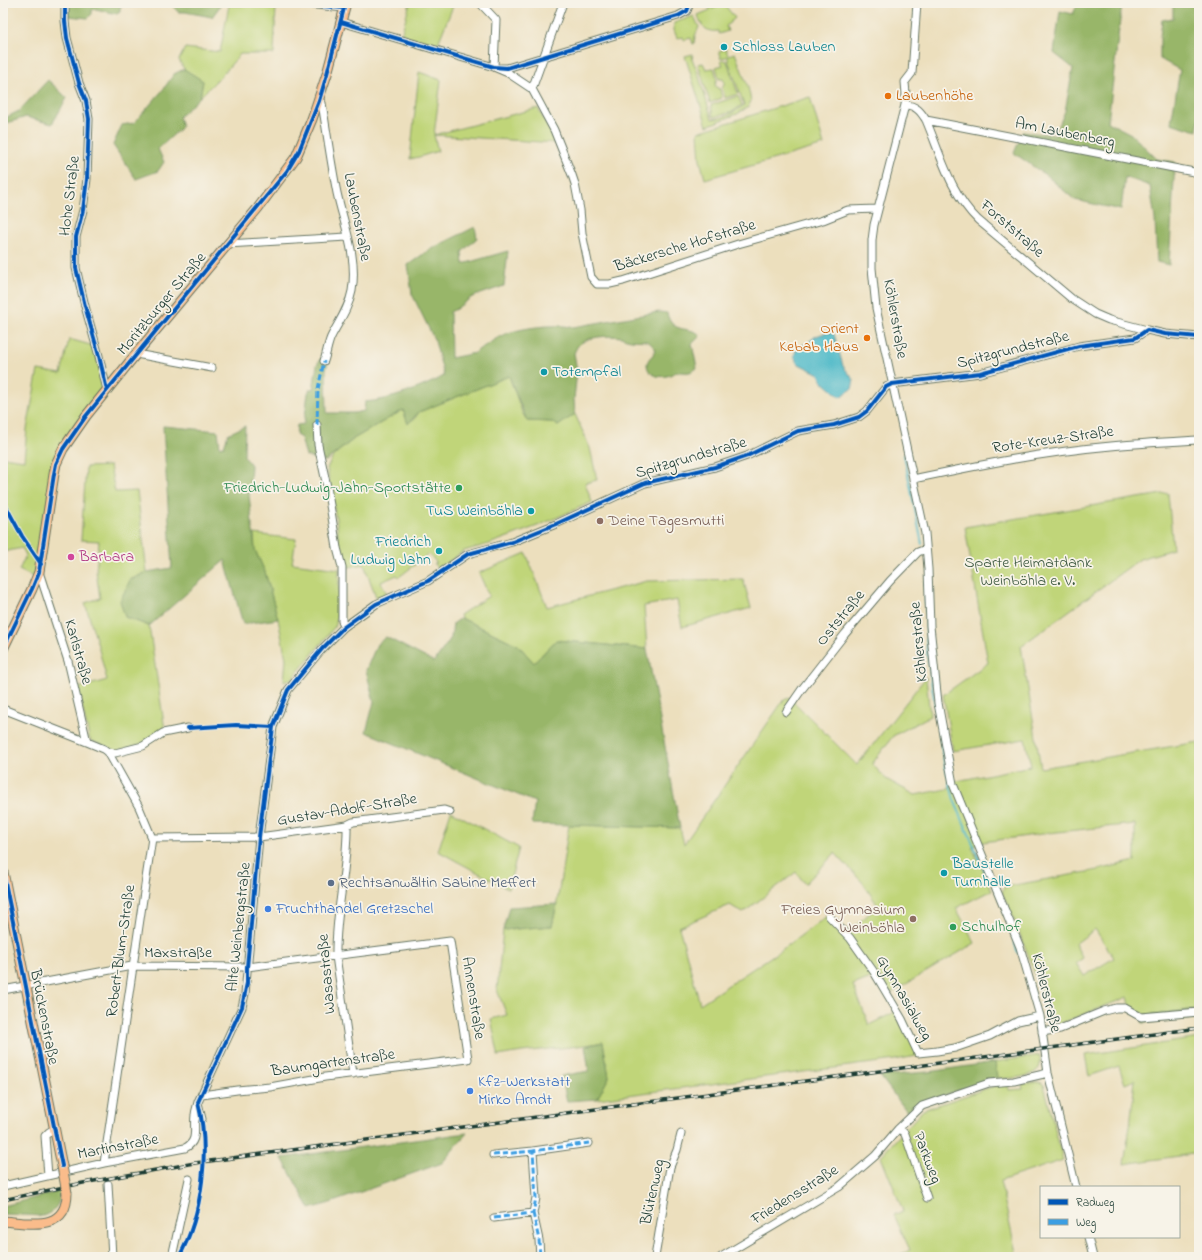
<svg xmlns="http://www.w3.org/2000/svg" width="1202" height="1260" viewBox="0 0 1202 1260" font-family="'Indie Flower',sans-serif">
  <rect width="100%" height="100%" fill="#f7f3e8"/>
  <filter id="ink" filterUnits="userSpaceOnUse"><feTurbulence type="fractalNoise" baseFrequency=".025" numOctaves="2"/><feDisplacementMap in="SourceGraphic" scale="8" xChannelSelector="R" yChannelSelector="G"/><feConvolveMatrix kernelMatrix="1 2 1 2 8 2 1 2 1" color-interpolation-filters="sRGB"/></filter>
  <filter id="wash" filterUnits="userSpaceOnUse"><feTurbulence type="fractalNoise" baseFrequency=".012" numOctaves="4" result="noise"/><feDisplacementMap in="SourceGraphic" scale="16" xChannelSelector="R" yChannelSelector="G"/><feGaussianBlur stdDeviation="0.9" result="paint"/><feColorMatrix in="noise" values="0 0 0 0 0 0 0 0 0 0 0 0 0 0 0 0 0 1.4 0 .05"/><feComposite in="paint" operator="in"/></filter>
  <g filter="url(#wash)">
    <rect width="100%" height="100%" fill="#ecdfbd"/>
    <path fill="#c0d579" stroke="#708956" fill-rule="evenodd" d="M410,3H460L453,6L437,46L401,35Z
      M708,3H723L712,9L724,4L735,18L726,26L728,31L719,34L718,31C706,33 701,26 698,15L710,10Z
      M229,5L276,6L274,54H240L223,74L200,97L203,81L184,69L179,60L185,48L220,52Z
      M694,16L699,27L695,36L694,44H693L691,38L683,40V37L677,38L674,30V23Z
      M726,49L728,55L735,53L748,87L751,101L748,107L737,114L707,126L685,56L693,54L692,60L696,67L712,119C724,118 734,113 744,105L728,60V56L721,59L720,57L721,56L719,51Z
      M726,60L728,64L738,94L725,98L722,88L724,85V81L723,79H719L716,67L723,65L721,61Z
      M703,63L706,69L714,68L717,79L715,85L717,88L720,89L722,98L710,103L698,64Z
      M419,72L441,80L434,135L538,108L556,143L434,135L438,151L419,157L410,159Z
      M738,96L742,105L732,112L713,117L711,105Z
      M810,97L824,145L705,179L700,160L698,132Z
      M69,339L94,346L104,388L57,453L37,566L33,577L19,570L26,555L22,548L3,552V457L24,460L27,429L38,370L61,374Z
      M509,376L522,412L527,421L552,422L558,426L575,414L590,448L597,480L585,483L592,502L540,525L489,544L464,551L438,569L434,564L436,562L429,554L399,577L397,575L381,582L387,594L376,597L364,564L345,568L339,546L337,525L327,468L334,455L355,438L403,410L408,423L415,418L419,412Z
      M110,466L115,492L137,491L147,572L130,580L125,617L149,626L165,730L144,743L118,751L91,741L89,737L78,688L107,680L97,642L85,603L100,598L96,571L99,541L81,540L86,467Z
      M1168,493L1173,549L1140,559L1021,646L1041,768L1199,742V1009L1146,1015L1131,1009L1128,997L1051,1027C1039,981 1022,936 1002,893L1004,887L1098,870L1135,861V824L1057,832L983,842L972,847L992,890L956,908L975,943L891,993L879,975L853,985L869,1025L899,1010L922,1055L895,1060L597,1099L609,1077L603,1042C568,1049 532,1049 498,1056V1053L491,1019L507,1015L497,990L503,930L552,926C560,893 563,859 569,825L680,828L684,844L783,701L789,697L857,765L926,677L930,716L893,736L872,764L886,779L915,795L947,789L957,781L1031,766L1025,739L953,751L943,695L988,663L965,527ZM835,853L863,883L878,906L842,937L827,916L787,946L700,1004L679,927L730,905L743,913L796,872L805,884ZM1095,929L1114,958L1084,976L1076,963L1083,958L1075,944Z
      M254,534L296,539L292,563L339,569V596L336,625L292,679L284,681L286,659L278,619L265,572L255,550Z
      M526,553L547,607L647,581L743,579L751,608L682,627L677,600L644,606L647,649L556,640L534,663L518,645L461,618L460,615L489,596L479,573Z
      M451,811L519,848L508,889L438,851Z
      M1199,1038V1153L1124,1164L1130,1126L1135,1080L1125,1084L1119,1066L1089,1076L1085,1055Z
      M1040,1055C1040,1059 1041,1064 1039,1068C1033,1078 1008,1079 997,1078L995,1062Z
      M1038,1082L1042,1083L1044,1085L1063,1160L1000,1181L1017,1257H895L910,1250L894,1215L903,1211L881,1156L923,1110L994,1086L1008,1085L1009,1090L1023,1089L1022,1084Z"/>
    <path fill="#98b669" stroke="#5c7a4e" d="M69,3H134H127L120,7V12L117,14L96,9L92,10V14L88,18L68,16Z
      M173,3H218L220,6L212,17L185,12H178L172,5Z
      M1078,3H1122L1108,122L1131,134L1157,159L1175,162L1169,265L1157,262L1155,219L1150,186L1125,177L1121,210L1075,200L1047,176L1014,153L1023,132L1055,135L1065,111L1073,68L1054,53L1060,11L1073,14Z
      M1173,3H1199V120L1197,131L1171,123L1180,70L1160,59V37L1162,20L1173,18Z
      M184,69L203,81L200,97L179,117L182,127L158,149L164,162L158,171L136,179L113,145L122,125L134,123L162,91L174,74Z
      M48,80L67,98L52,124L26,117L7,123L3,127V119L19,111Z
      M475,227L477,238L462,252L463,264L508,251L504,286L472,297L456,309L450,312L451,358L475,353L478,350C487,345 496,338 505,334C525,327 552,324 573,327L659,312L667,313C672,335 689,325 700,335L699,337L692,344L697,368C689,374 687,372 679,372C674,372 671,375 667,376C658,378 648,375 647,365C647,361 650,357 653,355L655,349C647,336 639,343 627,339C622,338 626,338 621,337C610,335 584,336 577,347C576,349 575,351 574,353L577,371L574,399L575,414L558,426L552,422L527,421L509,376L419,412L408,424L403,410L355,438L326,461C319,461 313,458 306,456L301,438L296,435L297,425L304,424L308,393L310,389H313L317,365L320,359L328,361L326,370L327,413H354L364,411L365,402C392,400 421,388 444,376L435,341L412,294L408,265L429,250Z
      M163,426L218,431L220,447L224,446L228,434L245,426L244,456L251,465L249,495L255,550L265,572L278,619L243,624L225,560L149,626L125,617L120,601L130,580L147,572L172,568Z
      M461,618L518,645L534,663L556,640L647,649L680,828L532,824L535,802L366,732L374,702L366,670L377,644L386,637L434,662L451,638L453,624Z
      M557,904L552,926L503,930L509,907Z
      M1199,1009V1018L1142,1023L1146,1015Z
      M603,1042L609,1077L597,1099L567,1101L561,1076L589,1071L585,1046Z
      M995,1062L997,1078L983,1082L969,1087L915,1105L908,1113L880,1076L928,1072Z
      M467,1133L442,1163L330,1203L310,1209L282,1158Z
      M60,1191C61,1203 55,1212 43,1216L3,1214V1206Z"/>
    <path fill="#4db9c8" stroke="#367b7e" d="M828,332L834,334L843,366L854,380L852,389L840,397L822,381L819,374L797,363L794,356L797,348L807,343L816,336Z"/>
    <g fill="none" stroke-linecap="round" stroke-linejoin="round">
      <path stroke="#4db9c8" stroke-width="2" d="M904,455L922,544
        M925,582L927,652L943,757L954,800L987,876
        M1014,941L1018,953"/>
    </g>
  </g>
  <g filter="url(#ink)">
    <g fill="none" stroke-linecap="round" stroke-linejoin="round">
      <defs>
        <path id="minor" d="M65,3V21L67,38L79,83L86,101L89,119L87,179L83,210L76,237V268L85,306L99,356L107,390
          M297,3L344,8
          M480,3L496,20L494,67
          M917,3L912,73L905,82L906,94L905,105L874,225L872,240V268L876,308L925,533L928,569L930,626L938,703L953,784L1020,947L1040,1016L1048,1073L1076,1187
          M341,22L494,67L508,73L532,89L554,130L572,175L575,184L580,210L582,233L591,277L597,284H610L623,281L738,244L823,220L848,210L877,209
          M500,68H507L678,16L687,11L690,3
          M532,89L563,3
          M319,101L322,103C327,133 331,163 337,193C344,225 358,257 352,291C349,307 340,320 332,335C328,342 327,352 324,361
          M905,105C916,105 921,112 926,120C941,155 950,193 978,220L1072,299L1095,314L1109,320L1147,330L1165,334L1199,337
          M926,120L1199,173
          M227,244L347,237
          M136,354L212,368
          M317,425L318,445L327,487L337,548L342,567V621L344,627
          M913,479C979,465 1044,452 1111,446C1140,443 1169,442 1198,440
          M39,572L68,661L87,742
          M3,709L87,742L104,749L108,752L115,753L143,746L163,733L188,728
          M786,712L802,689L845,634L890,581L918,552L926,549
          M347,825C348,869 335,912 336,956L353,1074
          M152,838L259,837L347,825L353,822L444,810L450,812
          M829,916L850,938L874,972L902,1019L918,1053L937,1051L955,1048L990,1036L1018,1021L1040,1016
          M3,990L132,966L247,967L450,941L468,1059L325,1077L270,1087L237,1090L202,1095
          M1042,1032L1060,1029L1104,1011L1116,1008H1125L1141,1017L1199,1012
          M198,1103L202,1119
          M898,1129L902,1131L905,1134L927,1198
          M493,1155L533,1151
          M104,1163L152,838L139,807L108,752
          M48,1176L45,1136L49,1132L54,1129
          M108,1184L112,1257
          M3,1186L104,1163L185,1148C199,1141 193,1129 195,1115C195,1111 197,1107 198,1102L242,1007L245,994L259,837L273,727L288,690L322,649L344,627L376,604L428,581L468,554L512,542L556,524L645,483L715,467L747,456L798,431L834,425L859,417L867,411L886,387L892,384L980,373L1079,346L1135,338L1147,330
          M533,1213L539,1240L540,1257
          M494,1218L533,1213L536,1198L533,1151L589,1143
          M1088,1237L1093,1257
          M172,1257L189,1179
          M655,1257L670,1167L677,1150L681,1134
          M721,1257L839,1187L875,1156L898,1129L922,1106L989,1083L1014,1081L1048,1073"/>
        <path id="major" d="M3,649L32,589L39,572L54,474L56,464L63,449L86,416L136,354L258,208L296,157L312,119L327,74L346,3
          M3,872L62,1166
          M3,1221C30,1223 67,1232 67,1193"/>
      </defs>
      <use href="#minor" stroke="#677664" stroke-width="9"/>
      <use href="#major" stroke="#677664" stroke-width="11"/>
      <use href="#minor" stroke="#fff" stroke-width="7"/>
      <use href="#major" stroke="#fabc8b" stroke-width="9"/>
      <defs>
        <path id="rail" d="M3,1200L83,1183L195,1163L1199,1028"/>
      </defs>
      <use href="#rail" stroke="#1f3d34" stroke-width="3.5"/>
      <use href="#rail" stroke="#f7f3e8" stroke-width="2" stroke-dasharray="6" stroke-linecap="butt"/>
      <defs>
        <path id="major-bridge" d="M62,1166L67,1193"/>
      </defs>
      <use href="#major-bridge" stroke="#677664" stroke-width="11" stroke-linecap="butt"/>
      <use href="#major-bridge" stroke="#fabc8b" stroke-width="9"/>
      <path stroke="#3c9ee2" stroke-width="3" stroke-dasharray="6 3" stroke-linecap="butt" d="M317,425L318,389L324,361
        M493,1155L533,1151
        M533,1213L539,1240L540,1257
        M494,1218L533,1213L536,1198L533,1151L589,1143"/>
      <defs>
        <path id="cycleway" d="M65,3V21L67,38L79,83L86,101L89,119L87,179L83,210L76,237V268L85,306L99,356L107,390
          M341,22L494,67L507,68L678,16L687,11L690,3
          M3,501L22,536L41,564
          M3,649L32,589L39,572L54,474L56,464L63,449L86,416L287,171L299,151L319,101L327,74L344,8L297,3
          M188,728L236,725L273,727
          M3,872L62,1166
          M179,1257C203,1214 210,1150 198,1102L242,1007L247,983V967L259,837L273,727L288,690L322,649L344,627L376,604L428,581L468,554L512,542L556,524L645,483L715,467L747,456L798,431L834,425L859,417L867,411L886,387L892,384L980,373L1079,346L1135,338L1147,330L1165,334L1199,337"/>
      </defs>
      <use href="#cycleway" stroke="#f7f3e8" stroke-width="6"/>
      <use href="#cycleway" stroke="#0057b8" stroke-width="4"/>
    </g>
  </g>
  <g fill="#0f9aa8" stroke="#f7f3e8" stroke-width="1.5">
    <circle cx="724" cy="47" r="4"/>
    <circle cx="544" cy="372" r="4"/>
    <circle cx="531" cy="511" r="4"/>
    <circle cx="439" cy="551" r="4"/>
    <circle cx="944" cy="873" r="4"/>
  </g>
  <g fill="#e8710a" stroke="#f7f3e8" stroke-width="1.5">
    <circle cx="888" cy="96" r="4"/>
    <circle cx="867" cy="338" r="4"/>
  </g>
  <g fill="#2e9e5b" stroke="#f7f3e8" stroke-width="1.5">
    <circle cx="459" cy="488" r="4"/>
    <circle cx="953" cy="927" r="4"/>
  </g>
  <g fill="#8d6e63" stroke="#f7f3e8" stroke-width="1.5">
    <circle cx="600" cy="521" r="4"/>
    <circle cx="913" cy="919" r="4"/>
  </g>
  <circle fill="#d1479c" stroke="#f7f3e8" stroke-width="1.5" cx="71" cy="557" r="4"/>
  <circle fill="#5c6f8a" stroke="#f7f3e8" stroke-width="1.5" cx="331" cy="883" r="4"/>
  <g fill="#3f7fe0" stroke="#f7f3e8" stroke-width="1.5">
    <circle cx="268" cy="909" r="4"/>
    <circle cx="470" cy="1091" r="4"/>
  </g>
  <g text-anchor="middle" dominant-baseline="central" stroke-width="3.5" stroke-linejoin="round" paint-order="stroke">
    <g font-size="16" fill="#0d838f" stroke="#f7f3e8" text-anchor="start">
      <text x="732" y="47">Schloss Lauben</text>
      <text x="552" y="372">Totempfal</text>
      <text x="523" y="511" text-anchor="end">TuS Weinböhla</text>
      <text x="431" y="542" text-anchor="end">Friedrich<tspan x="431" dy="18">Ludwig Jahn</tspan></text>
      <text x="952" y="864">Baustelle<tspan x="952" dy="18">Turnhalle</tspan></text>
    </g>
    <g font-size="16" fill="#c56008" stroke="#f7f3e8" text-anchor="start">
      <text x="896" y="96">Laubenhöhe</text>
      <text x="859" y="329" text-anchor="end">Orient<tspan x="859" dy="18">Kebab Haus</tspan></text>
    </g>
    <g font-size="16" fill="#1f3d34" stroke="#f7f3e8">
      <text transform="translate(1065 133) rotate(11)">Am Laubenberg</text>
      <text transform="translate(70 196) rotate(-83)">Hohe Straße</text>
      <text transform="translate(357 217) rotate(79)">Laubenstraße</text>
      <text transform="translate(1012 229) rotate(41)">Forststraße</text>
      <text transform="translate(685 246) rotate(-17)">Bäckersche Hofstraße</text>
      <text transform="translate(162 304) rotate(-50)">Moritzburger Straße</text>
      <text transform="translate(895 319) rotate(80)">Köhlerstraße</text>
      <text transform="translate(1013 350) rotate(-14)">Spitzgrundstraße</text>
      <text transform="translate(1053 440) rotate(-8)">Rote-Kreuz-Straße</text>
      <text transform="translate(691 458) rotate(-16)">Spitzgrundstraße</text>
      <text transform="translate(841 618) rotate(-51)">Oststraße</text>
      <text transform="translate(919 642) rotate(-95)">Köhlerstraße</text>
      <text transform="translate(78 652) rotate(74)">Karlstraße</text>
      <text transform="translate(347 810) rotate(-9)">Gustav-Adolf-Straße</text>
      <text transform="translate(239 927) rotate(-84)">Alte Weinbergstraße</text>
      <text transform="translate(121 951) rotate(-82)">Robert-Blum-Straße</text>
      <text x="178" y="953">Maxstraße</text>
      <text transform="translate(327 974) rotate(-95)">Wasastraße</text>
      <text transform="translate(1046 993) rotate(76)">Köhlerstraße</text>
      <text transform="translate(473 998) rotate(81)">Annenstraße</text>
      <text transform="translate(904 998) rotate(60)">Gymnasialweg</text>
      <text transform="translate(44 1017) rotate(79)">Brückenstraße</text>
      <text transform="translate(333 1063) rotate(-8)">Baumgartenstraße</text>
      <text transform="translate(118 1147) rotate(-11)">Martinstraße</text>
      <text transform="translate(927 1158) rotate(69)">Parkweg</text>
      <text transform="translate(653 1192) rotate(-78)">Blütenweg</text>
      <text transform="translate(795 1195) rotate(-32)">Friedensstraße</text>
    </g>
    <g font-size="16" fill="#27864d" stroke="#f7f3e8" text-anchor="end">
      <text x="451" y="488">Friedrich-Ludwig-Jahn-Sportstätte</text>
      <text x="961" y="927" text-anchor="start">Schulhof</text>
    </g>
    <g font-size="16" fill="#785e54" stroke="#f7f3e8" text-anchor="start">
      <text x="608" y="521">Deine Tagesmutti</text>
      <text x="905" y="910" text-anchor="end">Freies Gymnasium<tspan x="905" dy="18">Weinböhla</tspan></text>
    </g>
    <g font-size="16" fill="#b23c85" stroke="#f7f3e8" text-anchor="start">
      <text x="79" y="557">Barbara</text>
    </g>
    <g font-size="16" fill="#3f5b42" stroke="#f7f3e8">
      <text x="1028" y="563">Sparte Heimatdank<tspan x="1028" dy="18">Weinböhla e. V.</tspan></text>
    </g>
    <g font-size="16" fill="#4e5e75" stroke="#f7f3e8" text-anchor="start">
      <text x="339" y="883">Rechtsanwältin Sabine Meffert</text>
    </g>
    <g font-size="16" fill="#366cbe" stroke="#f7f3e8" text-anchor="start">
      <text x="276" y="909">Fruchthandel Gretzschel</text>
      <text x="478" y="1082">Kfz-Werkstatt<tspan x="478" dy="18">Mirko Arndt</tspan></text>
    </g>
  </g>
  <rect width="1202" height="1260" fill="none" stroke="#f7f3e8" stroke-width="16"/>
  <rect x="1040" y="1186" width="140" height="52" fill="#f7f3e8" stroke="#a1aaa0"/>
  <rect x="1048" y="1199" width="20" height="6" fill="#0057b8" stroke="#a1aaa0"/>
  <text x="1076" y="1206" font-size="12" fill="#1f3d34">Radweg</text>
  <rect x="1048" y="1219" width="20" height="6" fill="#3c9ee2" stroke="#a1aaa0"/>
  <text x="1076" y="1226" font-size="12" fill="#1f3d34">Weg</text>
</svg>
